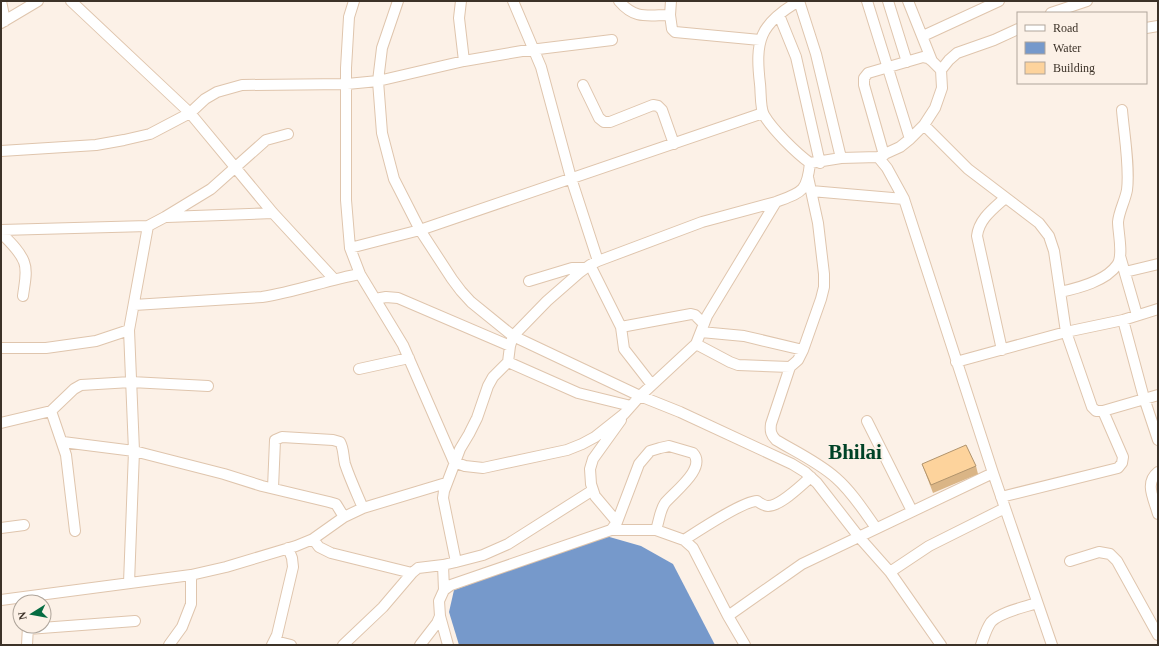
<svg xmlns="http://www.w3.org/2000/svg" width="1159" height="646" viewBox="0 0 1159 646" font-family="Georgia,serif">
  <rect width="100%" height="100%" fill="#fcf1e7"/>
  <path fill="#7699cb" d="M606,536L641,546L673,564L715,645H459L449,612L454,590Z"/>
  <g fill="none" stroke-linecap="round" stroke-linejoin="round">
    <defs>
      <path id="street" d="M1,1L5,21
        M71,1L190,113L273,213L334,279
        M354,1L349,17L346,68V200L350,248L360,274L403,345L454,462L465,466L483,468L567,450L582,444L595,437L624,414L640,396L696,344L707,316L776,202C802,192 807,192 810,163
        M398,1L382,48L378,81L382,133L394,179L420,230L452,279L461,291L471,302L513,336L640,396L680,412L792,464L805,472L817,483L859,537L890,572L941,645
        M461,1L459,18L464,61
        M513,1L541,67L571,178L598,261
        M619,1C635,20 648,15 670,15L672,29L675,32L760,40
        M799,1C759,24 755,41 760,84C761,92 760,108 764,115C772,129 796,153 810,163L841,158L878,157L900,147L910,139L924,125L935,108L942,88L941,70L932,61L928,58L923,57L868,73L864,78V85L884,155
        M799,1L816,54L841,158
        M867,1L910,139
        M888,1L907,62
        M908,1L932,61
        M1051,13L1087,1
        M670,15L671,1
        M779,15L796,57L820,163
        M1,23L38,1
        M1146,28L1158,26
        M923,36L999,1
        M941,70L949,60L957,53L994,40L1018,29
        M583,85L599,118L604,122H610L653,105L658,106L662,110L674,144
        M924,125L968,169L1039,223L1049,236L1054,251L1066,332L1092,407L1096,411H1103L1158,395
        M1,151L96,145L124,140L150,134L190,113L205,99L217,92L242,85L347,84L378,81L464,61L522,51L612,40
        M878,157L887,168L904,199L993,473L1052,645
        M811,191L904,199
        M167,217L273,213
        M1,230L148,226
        M1,233C9,241 20,251 24,262C28,272 24,286 23,296
        M350,248L420,230L763,113
        M1120,256L1137,315
        M590,265L621,327L624,349L652,385
        M1125,272L1158,264
        M529,281L572,268H586
        M1060,292C1079,288 1106,281 1117,265C1124,256 1118,233 1118,222C1119,211 1125,201 1127,190C1130,167 1124,134 1122,110
        M375,299L386,297L398,298L510,346
        M134,305L262,297C295,292 327,280 360,274
        M1123,320L1144,398L1158,440
        M621,327L691,314L695,315L704,324
        M701,332L744,336L803,350
        M696,344L730,362L738,365L790,367L798,360L803,350L821,299L824,287V274L818,223L808,177
        M1,348H46L96,341L129,330
        M1002,350L977,236C979,219 993,209 1005,198
        M508,362L578,393L631,406
        M956,362L1066,332L1123,320L1158,309
        M790,367L771,424C770,431 771,435 776,440C796,452 818,462 836,478C852,492 864,511 876,528
        M359,369L409,358
        M51,411L66,455L75,531
        M867,421L912,511
        M1,423L51,411L74,389L81,385L131,382L208,386
        M63,442L134,451L224,474L262,486L329,502L336,504L344,517
        M1158,472C1144,483 1154,499 1158,514
        M273,488L275,440L282,437L333,440L340,442C344,449 343,456 345,464C350,479 357,494 363,508
        M1001,497L1118,468L1122,463L1123,457L1103,411
        M617,522L595,496L591,484L590,469L593,459L621,420
        M1,528L24,525
        M611,530L617,522L639,464L650,451L660,448L669,446L693,453C707,468 674,492 665,503C660,510 659,521 656,530
        M313,539L319,547L331,553L412,573
        M684,540C698,531 743,501 757,501C760,503 764,506 768,506C781,506 801,485 811,477
        M1070,561L1099,552L1110,554L1117,561L1158,635
        M456,562L483,555L508,544L593,490
        M890,572L929,546L1005,508
        M129,583L134,451L129,330L148,226L165,217L211,189L266,140L288,134
        M444,590L443,565L456,562L443,498L444,491L460,449L469,434L477,418L488,386L493,377L508,362L510,346L513,336L547,301L579,273L590,265L598,261L702,222L776,202
        M1,600L191,575L226,567L296,546L313,539L344,517L363,508L446,483
        M440,616L448,645
        M728,616L802,564L993,473
        M28,629L135,621
        M275,641L291,645
        M27,645L28,626
        M169,645L182,627L191,604V575
        M272,645L277,635L293,567L292,558L288,548
        M343,645L383,607L412,573L418,568L443,565
        M420,645L437,623L440,616L439,601L444,590L451,585L611,530H656L684,540L693,548L728,616L745,645
        M981,645C984,637 986,629 991,622C1000,612 1025,607 1037,603"/>
    </defs>
    <use href="#street" stroke="#dfc5ad" stroke-width="12"/>
    <use href="#street" stroke="#fff" stroke-width="10"/>
  </g>
  <path fill="#dab586" d="M922,464L976,466L978,474L933,493Z"/>
  <path fill="#fdd39c" stroke="#b1946d" d="M966,445L976,466L931,485L922,464Z"/>
  <g text-anchor="middle" dominant-baseline="central" stroke-width="4" stroke-linejoin="round" paint-order="stroke">
    <g font-size="21" font-weight="bold" fill="#004327" stroke="#fcf1e7">
      <text x="855" y="452">Bhilai</text>
    </g>
  </g>
  <rect width="1159" height="646" fill="none" stroke="#3c3228" stroke-width="4"/>
  <rect x="1017" y="12" width="130" height="72" fill="#fcf1e7" stroke="#afa59b"/>
  <rect x="1025" y="25" width="20" height="6" fill="#ffffff" stroke="#afa59b"/>
  <text x="1053" y="32" font-size="12" fill="#3c3228">Road</text>
  <rect x="1025" y="42" width="20" height="12" fill="#7699cb" stroke="#afa59b"/>
  <text x="1053" y="52" font-size="12" fill="#3c3228">Water</text>
  <rect x="1025" y="62" width="20" height="12" fill="#fdd39c" stroke="#afa59b"/>
  <text x="1053" y="72" font-size="12" fill="#3c3228">Building</text>
  <g transform="translate(32 614) rotate(259)"><circle r="19" fill="#fcf1e7" stroke="#afa59b"/>
  <path d="M0-3L7 15L0 10L-7 15Z" fill="#056c42"/>
  <text y="-6" font-size="11" font-weight="bold" text-anchor="middle" fill="#3c3228">N</text>
  </g>
</svg>
